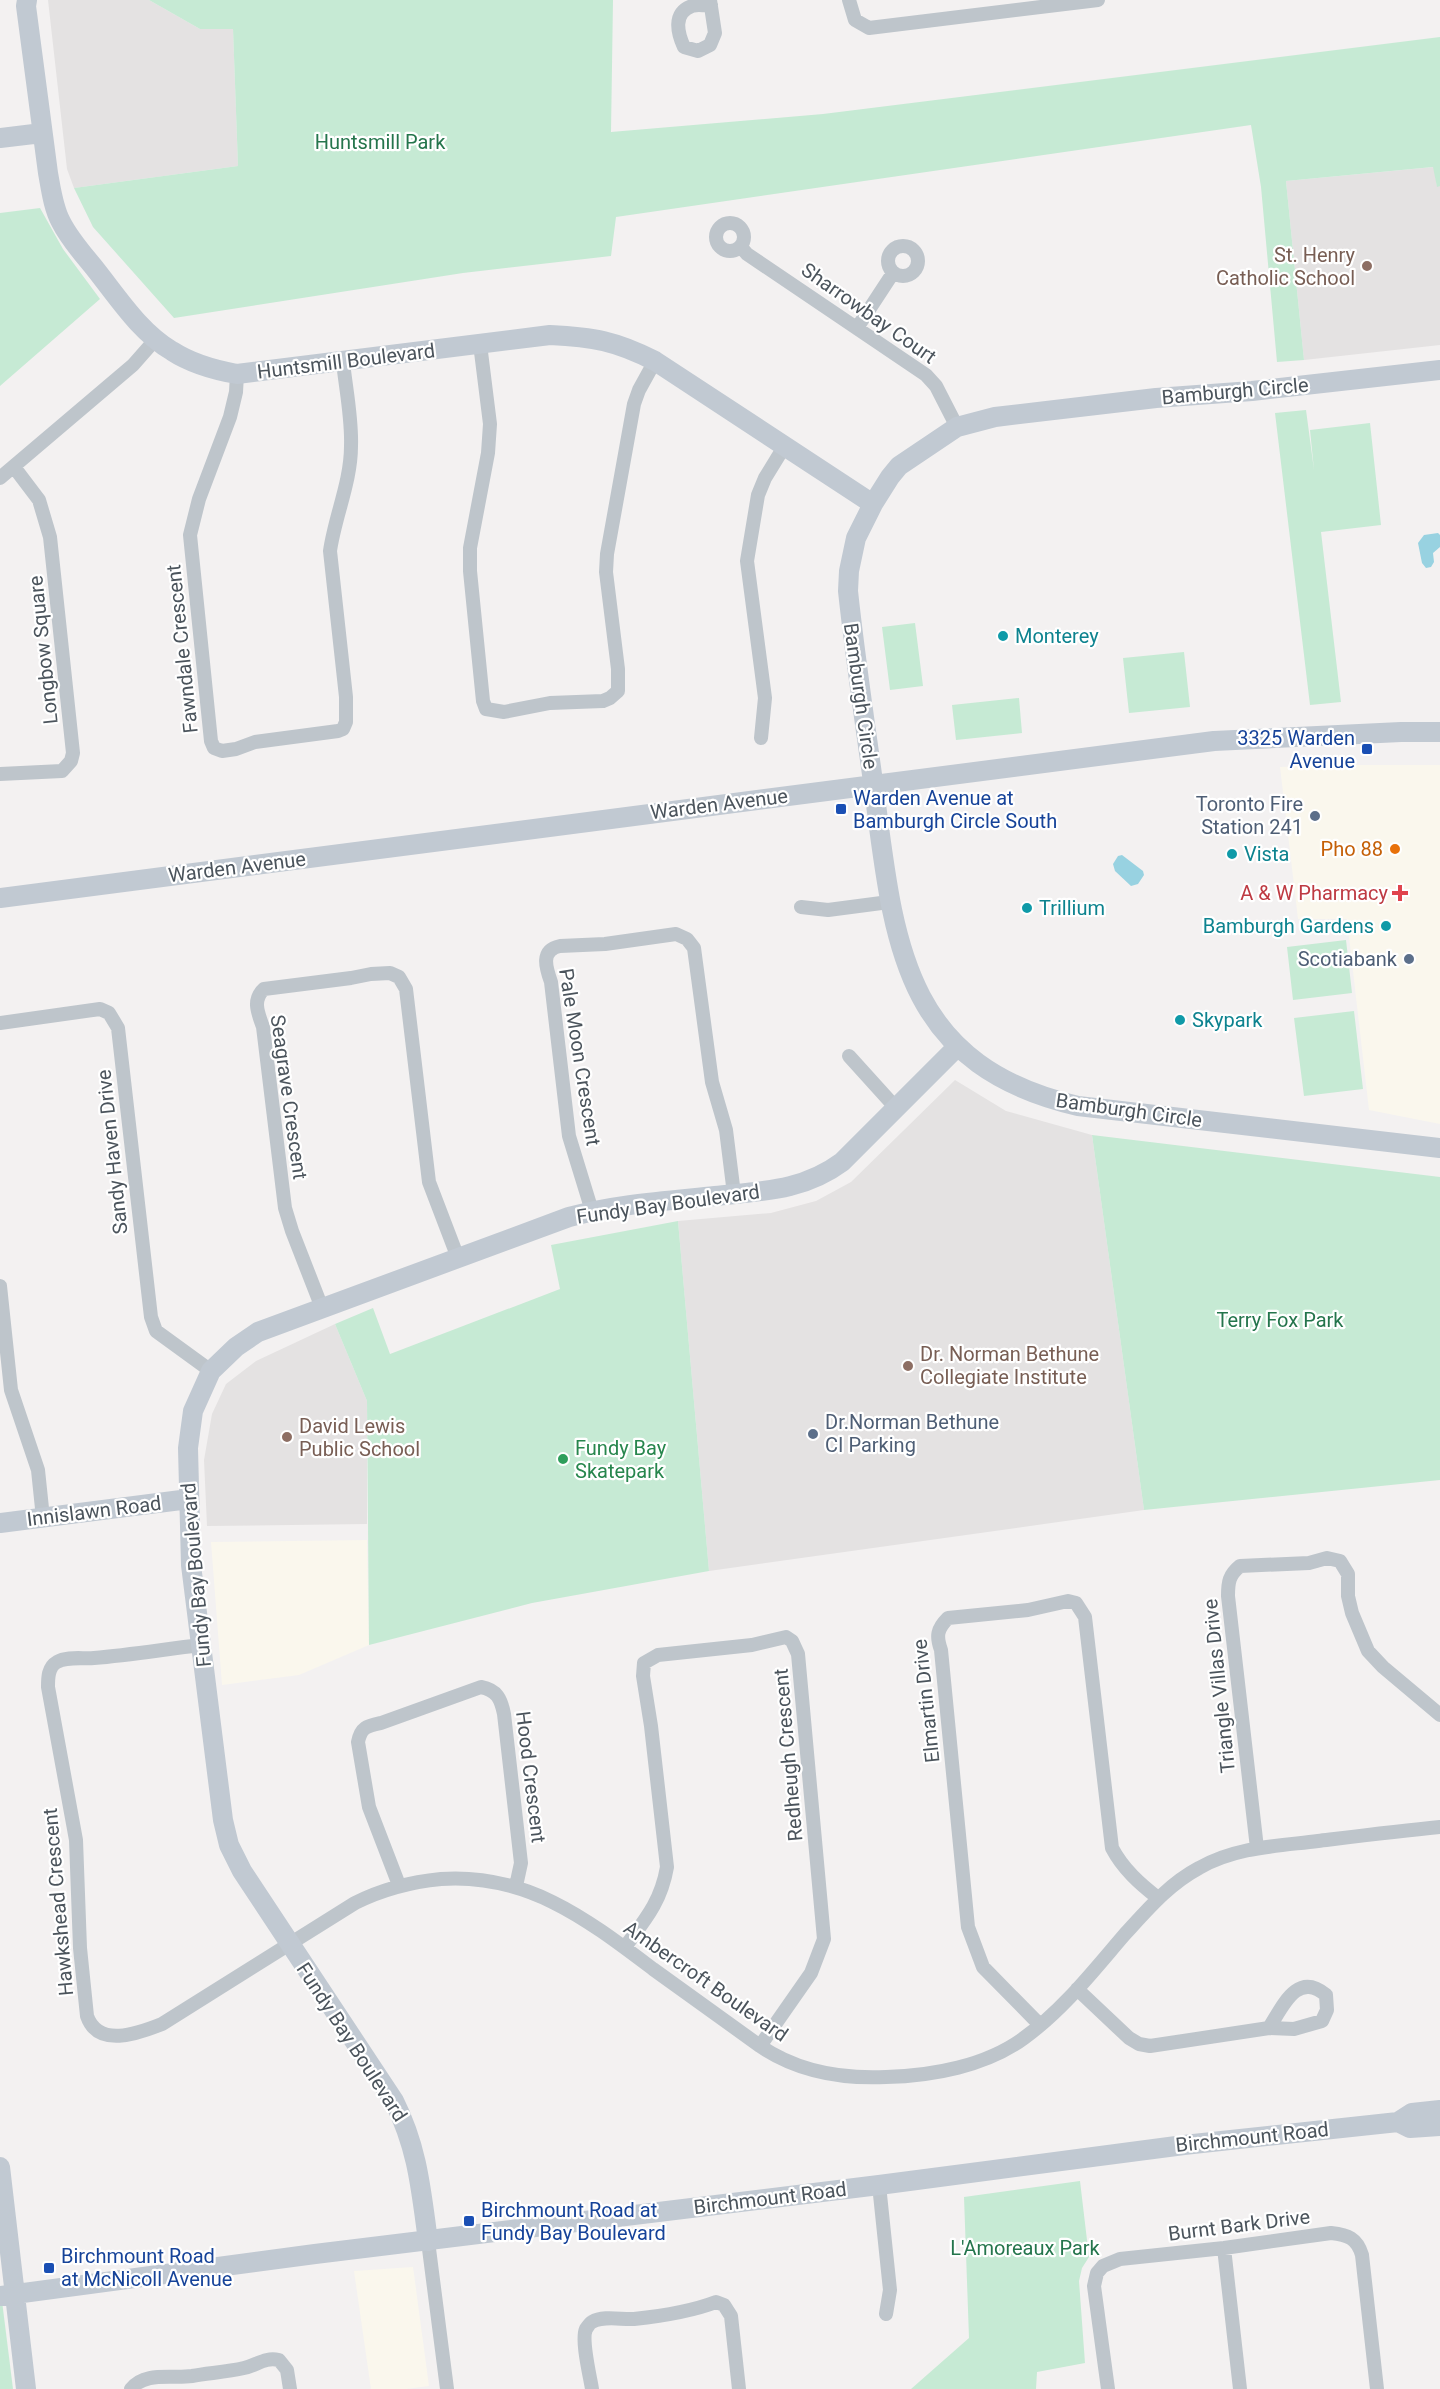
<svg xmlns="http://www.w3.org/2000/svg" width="1440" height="2389" viewBox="0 0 1440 2389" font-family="Roboto,sans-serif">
  <rect width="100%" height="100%" fill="#f3f1f1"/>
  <path fill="#faf7ed" d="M1330,765H1440V1124L1369,1110L1347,919H1298L1280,767Z
    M367,1540L369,1645L299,1675L222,1685L211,1542Z
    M413,2267L429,2386L406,2389H371L354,2271Z"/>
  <path fill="#e4e2e2" d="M48,0H149L200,29H233L238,166L74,188L67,169Z
    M1434,167L1437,186H1440V345L1304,360L1286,181Z
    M955,1080L1006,1111L1092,1135L1144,1510L709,1571L678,1221L771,1213L816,1201L851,1182Z
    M335,1324L367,1401V1524L207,1526L204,1460L212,1414L226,1384L256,1361Z"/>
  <path fill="#c6ead4" d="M149,0H613L611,132L823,114L1440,37V186L1437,187L1433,167L1286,181L1304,360L1277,362L1261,187L1251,125L616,217L611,256L463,273L174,318L93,227L74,188L238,166L233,29H200Z
    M40,208L63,249L100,299L0,386V213Z
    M1306,410L1314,470L1310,430L1370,423L1381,525L1321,532L1341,702L1310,705L1275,413Z
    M915,623L923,686L890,690L882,627Z
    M1184,652L1190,707L1129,713L1123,658Z
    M1019,698L1022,733L956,740L952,705Z
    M1346,940L1352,993L1293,1000L1287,947Z
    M1354,1011L1363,1089L1304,1096L1294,1018Z
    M1092,1135L1440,1177V1480L1144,1510Z
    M678,1221L709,1571L532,1603L369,1645L367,1401L335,1324L373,1308L390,1354L560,1289L551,1245Z
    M1080,2181L1089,2257L1082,2268L1079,2281L1085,2363L1037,2372L1036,2389H911L969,2338L964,2197Z
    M0,2301H2L13,2389H0Z"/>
  <path fill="#98d2e1" d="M1438,533L1440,535V547L1433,553L1434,562L1431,567L1426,568L1422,563L1418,543L1424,535Z
    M1122,855L1143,871L1144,875L1138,884L1131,886L1115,871L1113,864L1118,856Z"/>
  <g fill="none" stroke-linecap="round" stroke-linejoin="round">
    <path stroke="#bec5cb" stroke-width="14" d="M710,0L715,33L710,45L698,51L684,47C678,34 672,13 692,6C697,4 705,6 711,5
      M849,0L855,20L869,28L1098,0
      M716 237a14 14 0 1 1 28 0a14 14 0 1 1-28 0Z
      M888 261a15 15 0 1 1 30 0a15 15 0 1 1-30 0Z
      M741,247L747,254L926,375L936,386L957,427
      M857,328L893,273
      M480,344L490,424L488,453L470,548V571L483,701L486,709L504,712L550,703L603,701L610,698L618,691V669L606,572L607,554L634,404L639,390L655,361
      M237,374L236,392L230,417L199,499L190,535L211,741L214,748L222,751L236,749L255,742L338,731L343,729L346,722V697L330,551C335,516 351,482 351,446C352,418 346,390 343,362
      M0,478L133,365L155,340
      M761,738L765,698L747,561L758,495L765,478L784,447
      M0,774L62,771L71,761L73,753L50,537L39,500L14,467
      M801,907L828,910L889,902
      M0,1023L100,1009L109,1013L118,1028L151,1317L156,1331L211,1371
      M849,1056L896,1108
      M592,1211L569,1136L551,982C546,968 540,950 560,946L605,944L676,934L687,939L694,948L712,1082L726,1130L734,1194
      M0,1286L11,1390L38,1470L43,1518
      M322,1308L292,1231L285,1208L263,1027C258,1013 252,1000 264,989L351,978L371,974L390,973L399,977L406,989L429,1182L458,1258
      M201,1645C166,1649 130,1655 94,1658C83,1659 67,1656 57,1662C48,1667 48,1678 48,1687L76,1840L80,1948L87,2016C98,2048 137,2034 162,2024L355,1903C383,1889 410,1882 441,1879C528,1873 588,1920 653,1969C689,1995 725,2021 760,2046C798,2072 842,2079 886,2077C932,2076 986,2066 1024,2038C1063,2010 1094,1970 1125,1934C1148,1909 1169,1884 1199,1868C1235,1847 1278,1846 1318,1841C1359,1836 1399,1831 1440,1827
      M1257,1848L1228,1596C1228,1582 1229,1575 1240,1566L1309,1563L1327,1558L1340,1561L1348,1574V1596L1352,1613L1368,1651L1383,1667L1440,1715
      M399,1885L369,1807L358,1742C361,1727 367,1726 381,1723L481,1687C497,1690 501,1699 504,1714L521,1863L516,1886
      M625,1947C645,1920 661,1902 667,1867L651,1726L643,1676L644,1663L658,1655L752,1645L786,1637L792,1641L798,1654L824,1939L811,1973L760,2046
      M1077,1989L1129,2038L1139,2044L1150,2046L1269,2028L1294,2029L1322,2021L1327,2010L1326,1995C1297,1971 1283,2006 1269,2028
      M1040,2025L983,1967L968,1927L941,1650C936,1636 937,1629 948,1618L1028,1610L1068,1601L1076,1603L1085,1617L1112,1848C1123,1869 1140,1884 1158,1898
      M879,2185L890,2290L886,2314
      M428,2241L447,2389
      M1224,2248L1240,2389
      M131,2389C145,2371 172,2379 192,2376C209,2373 227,2372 244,2368C258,2365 264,2357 279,2360L287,2370L290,2389
      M592,2389C590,2376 581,2340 586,2329C588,2326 590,2323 592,2322C604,2315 622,2320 634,2319C662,2316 690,2312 716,2302L724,2305L731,2316L739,2389
      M1108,2389L1094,2286L1097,2273L1103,2266L1120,2259L1224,2248L1331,2233C1348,2235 1357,2238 1362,2255L1377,2389"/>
    <path stroke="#c1c9d2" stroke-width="20" d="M27,0L26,6L48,173C51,189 53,207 61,222C70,240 84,255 96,270C119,299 140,332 172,351C192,364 214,370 237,374L550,335C593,337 616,341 655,361L873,504
      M0,138L42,133
      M1440,370L1252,391L1156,398L995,417L957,427L899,466L890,477L873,504L856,538L849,571L848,591C855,657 865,723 874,789C894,942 902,1065 1078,1106L1440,1148
      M0,898L1214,741L1401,732H1440
      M0,1523L189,1499
      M1398,2122L1410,2128L1440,2126
      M0,2167L26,2389
      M428,2241C421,2190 418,2149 394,2101L242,1871L229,1845L223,1820L191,1565L188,1448L193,1411L211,1371L236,1347L258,1332L569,1217C617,1204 666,1201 715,1196C762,1191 803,1191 842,1162L957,1047
      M0,2296L315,2254L879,2185L1184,2145L1398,2122L1412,2113L1440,2110"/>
  </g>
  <g fill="#8d6e63" stroke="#fff" stroke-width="2">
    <circle cx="1367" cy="266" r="6"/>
    <circle cx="908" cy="1366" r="6"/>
    <circle cx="287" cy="1437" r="6"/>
  </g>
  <g fill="#0f9aa8" stroke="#fff" stroke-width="2">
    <circle cx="1003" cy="636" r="6"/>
    <circle cx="1232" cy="854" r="6"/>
    <circle cx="1027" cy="908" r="6"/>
    <circle cx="1386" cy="926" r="6"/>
    <circle cx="1180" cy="1020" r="6"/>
  </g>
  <g fill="#1a4fb4" stroke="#fff" stroke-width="2">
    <rect x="1361" y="743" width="12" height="12" rx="3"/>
    <rect x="835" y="803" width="12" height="12" rx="3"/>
    <rect x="463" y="2215" width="12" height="12" rx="3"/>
    <rect x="43" y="2262" width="12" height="12" rx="3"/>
  </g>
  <g fill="#5c6f8a" stroke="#fff" stroke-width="2">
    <circle cx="1315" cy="816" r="6"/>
    <circle cx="1409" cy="959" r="6"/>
    <circle cx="813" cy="1434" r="6"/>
  </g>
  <circle fill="#e8710a" stroke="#fff" stroke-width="2" cx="1395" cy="849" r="6"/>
  <path fill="#e0444e" stroke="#fff" stroke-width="2" d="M1397 884h6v6h6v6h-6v6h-6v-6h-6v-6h6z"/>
  <circle fill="#2e9e5b" stroke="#fff" stroke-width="2" cx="563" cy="1459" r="6"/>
  <g text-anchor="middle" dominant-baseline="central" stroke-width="4.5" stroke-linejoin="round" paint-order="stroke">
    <g font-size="20" fill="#24754c" stroke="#fff">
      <text x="380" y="142">Huntsmill Park</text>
      <text x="1280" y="1320">Terry Fox Park</text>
      <text x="1025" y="2248">L'Amoreaux Park</text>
    </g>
    <g font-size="20" fill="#785e54" stroke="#fff" text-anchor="start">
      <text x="1355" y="255" text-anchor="end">St. Henry<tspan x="1355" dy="23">Catholic School</tspan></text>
      <text x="920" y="1354">Dr. Norman Bethune<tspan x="920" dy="23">Collegiate Institute</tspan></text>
      <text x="299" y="1426">David Lewis<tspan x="299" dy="23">Public School</tspan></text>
    </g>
    <g font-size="20" fill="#4b545c" stroke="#fff">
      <text transform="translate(869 313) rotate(35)">Sharrowbay Court</text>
      <text transform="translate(346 361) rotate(-7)">Huntsmill Boulevard</text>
      <text transform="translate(1235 391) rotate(-5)">Bamburgh Circle</text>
      <text transform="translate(182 649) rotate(-96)">Fawndale Crescent</text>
      <text transform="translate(43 650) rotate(-96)">Longbow Square</text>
      <text transform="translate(861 696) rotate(82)">Bamburgh Circle</text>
      <text transform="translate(719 804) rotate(-7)">Warden Avenue</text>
      <text transform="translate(237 867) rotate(-7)">Warden Avenue</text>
      <text transform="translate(580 1057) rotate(81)">Pale Moon Crescent</text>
      <text transform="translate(289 1097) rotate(82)">Seagrave Crescent</text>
      <text transform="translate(1129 1110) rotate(8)">Bamburgh Circle</text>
      <text transform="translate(112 1152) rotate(-96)">Sandy Haven Drive</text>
      <text transform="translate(668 1204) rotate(-8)">Fundy Bay Boulevard</text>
      <text transform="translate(94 1511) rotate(-7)">Innislawn Road</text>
      <text transform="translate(196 1575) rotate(-95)">Fundy Bay Boulevard</text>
      <text transform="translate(1219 1686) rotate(-96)">Triangle Villas Drive</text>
      <text transform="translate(926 1701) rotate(-96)">Elmartin Drive</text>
      <text transform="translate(788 1755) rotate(-95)">Redheugh Crescent</text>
      <text transform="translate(531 1777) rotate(83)">Hood Crescent</text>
      <text transform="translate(58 1902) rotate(-95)">Hawkshead Crescent</text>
      <text transform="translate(706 1981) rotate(35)">Ambercroft Boulevard</text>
      <text transform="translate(352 2042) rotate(57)">Fundy Bay Boulevard</text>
      <text transform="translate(1252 2137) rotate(-6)">Birchmount Road</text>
      <text transform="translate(770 2198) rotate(-7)">Birchmount Road</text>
      <text transform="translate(1239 2225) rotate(-7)">Burnt Bark Drive</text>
    </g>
    <g font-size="20" fill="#0d838f" stroke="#fff" text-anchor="start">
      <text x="1015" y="636">Monterey</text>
      <text x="1244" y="854">Vista</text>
      <text x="1039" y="908">Trillium</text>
      <text x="1374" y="926" text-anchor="end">Bamburgh Gardens</text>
      <text x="1192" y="1020">Skypark</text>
    </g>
    <g font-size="20" fill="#164399" stroke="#fff" text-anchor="start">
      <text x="1355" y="738" text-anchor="end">3325 Warden<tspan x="1355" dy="23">Avenue</tspan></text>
      <text x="853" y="798">Warden Avenue at<tspan x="853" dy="23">Bamburgh Circle South</tspan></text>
      <text x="481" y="2210">Birchmount Road at<tspan x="481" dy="23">Fundy Bay Boulevard</tspan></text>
      <text x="61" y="2256">Birchmount Road<tspan x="61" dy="23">at McNicoll Avenue</tspan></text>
    </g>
    <g font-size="20" fill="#4e5e75" stroke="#fff" text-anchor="end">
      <text x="1303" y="804">Toronto Fire<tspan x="1303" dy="23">Station 241</tspan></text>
      <text x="1397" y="959">Scotiabank</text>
      <text x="825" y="1422" text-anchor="start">Dr.Norman Bethune<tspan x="825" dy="23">CI Parking</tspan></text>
    </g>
    <g font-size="20" fill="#c56008" stroke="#fff" text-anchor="end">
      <text x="1383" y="849">Pho 88</text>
    </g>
    <g font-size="20" fill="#be3a42" stroke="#fff" text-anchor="end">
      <text x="1388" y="893">A &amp; W Pharmacy</text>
    </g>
    <g font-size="20" fill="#27864d" stroke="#fff" text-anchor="start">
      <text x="575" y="1448">Fundy Bay<tspan x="575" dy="23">Skatepark</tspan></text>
    </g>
  </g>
</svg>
